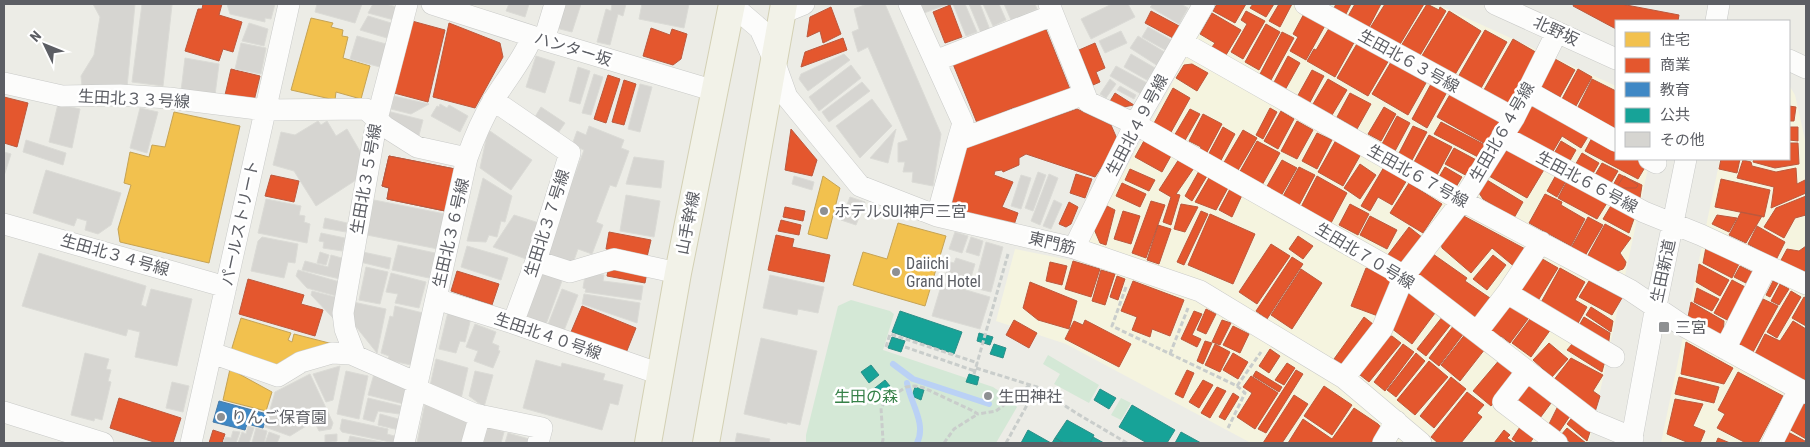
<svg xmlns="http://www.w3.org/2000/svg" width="1810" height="447" viewBox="0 0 1810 447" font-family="'Roboto Condensed','Noto Sans JP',sans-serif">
  <rect width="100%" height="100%" fill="#ecece6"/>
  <path fill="#f5f4df" d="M1215,4H1436L1616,86V159H1650L1589,443H1251L1066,344L996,321L1015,249L1080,262L1091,233Z
    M1789,85L1795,95L1806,144V443H1661L1720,159H1789Z"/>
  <path fill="#d4e8d6" d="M851,300L890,311L894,314L883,350L993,387L1008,397L1017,407L996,443H806V435L838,306Z
    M1048,355L1099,385L1089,403L1054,384L1060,374L1043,364Z
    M1121,398L1131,403L1121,420L1111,415Z"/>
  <path fill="#f2c14e" stroke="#c5a355" d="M311,18L333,23L331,27L343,30L342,36L348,37L343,58L370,66L361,99L336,92L335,100L291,90Z
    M174,112L240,126L209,263L120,242L118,229L131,185L124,183L130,152L149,157L152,145L165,147Z
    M823,176L840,188L827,239L808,234Z
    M898,223L946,236L925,306L853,285L863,252L887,259Z
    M241,318L291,333L288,340L292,342L294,334L333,344L279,366L231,351Z
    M230,369L272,392L266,411L223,400Z"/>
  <path fill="#e4572e" stroke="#bb593e" d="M203,4H222L219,15L242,22L233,52L223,49L219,61L185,51L198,9H202Z
    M1217,4H1246L1235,23L1213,11Z
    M1253,4H1274L1266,17L1250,8Z
    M1279,4H1292L1280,27L1269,21Z
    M1336,4H1351L1345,16L1333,10Z
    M1355,4H1381L1368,29L1347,18Z
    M1385,4H1424L1399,46L1370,28Z
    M1427,4L1439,10L1440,7L1446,11L1419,57L1401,46Z
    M1574,4H1621L1679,15L1678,21H1616V29L1573,6Z
    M950,5L962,37L945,43L933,12Z
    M831,7L841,34L823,43L820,31L807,37L810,17Z
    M1306,10L1327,22L1306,60L1290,51L1298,37L1293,34Z
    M1151,11L1179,26L1173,38L1145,23Z
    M1246,11L1265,21L1243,59L1231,52L1247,24L1241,20Z
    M1449,11L1481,31L1453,78L1420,59Z
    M1212,13L1241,30L1226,55L1212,47L1215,43L1200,34Z
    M412,21L445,30L428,102L394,93Z
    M449,23L500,43L503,57L475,108L433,97Z
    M1266,24L1280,32L1259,70L1245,62Z
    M1331,25L1356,39L1335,77L1307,61L1314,49L1316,50Z
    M1045,27L1071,92L1019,114L1015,107L977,123L953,64Z
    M651,28L670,35L672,29L687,34L681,59L673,65L643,56Z
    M1485,30L1507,42L1480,90L1458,77Z
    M1282,32L1294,38L1271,80L1260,74Z
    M843,38L847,50L801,67L805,52Z
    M1513,39L1539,54L1508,109L1481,95Z
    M1358,42L1389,60L1368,96L1337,78Z
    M1095,43L1105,68L1096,72L1100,82L1093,85L1079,50Z
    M1288,56L1300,63L1285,90L1273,84Z
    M1555,59L1575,70L1560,97L1540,86Z
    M1391,62L1426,83L1408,115L1372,94Z
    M1192,64L1208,73L1197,91L1176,78L1184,65Z
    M231,69L260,76L254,101L225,95Z
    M1578,69L1592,77L1576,106L1562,99Z
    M1312,70L1324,76L1309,104L1297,97Z
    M608,75L620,79L606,123L594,119Z
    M1328,79L1347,90L1332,115L1313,104Z
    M1592,79L1616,91V129L1576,111Z
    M624,80L636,84L624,125L612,122Z
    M1431,84L1447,92L1427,128L1412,119Z
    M1173,88L1190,98L1170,134L1153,125Z
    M1452,91L1503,120L1489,146L1437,117Z
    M1115,93L1134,105L1118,108L1109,103Z
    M1350,93L1371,104L1357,129L1337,117Z
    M4,97L28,103L17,147L4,143Z
    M1532,102L1589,135L1581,148L1562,136L1552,153L1513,135Z
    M1789,106L1796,107L1794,121H1789Z
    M1384,107L1396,114L1381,141L1368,134Z
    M1270,108L1277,112L1263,139L1256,135Z
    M1077,109L1111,125L1118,141L1095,177L1026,154L1019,158V165L1003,172L1002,170L995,171L994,175L1013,182L1002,207L1018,213L1014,225L951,209L961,149Z
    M1190,109L1200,114L1184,142L1174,136Z
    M1281,111L1294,119L1278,149L1264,141Z
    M1203,114L1222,124L1205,156L1198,152L1201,147L1189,141Z
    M1397,116L1410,123L1395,151L1382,144Z
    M1297,121L1313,130L1297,159L1281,151Z
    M1441,122L1487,146L1480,158L1434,134Z
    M1413,126L1427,132L1411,162L1398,155Z
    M1223,127L1235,134L1219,164L1207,157Z
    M1789,127H1798V141L1789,140Z
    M791,129L817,160L812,176L785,170Z
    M1243,130L1257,138L1237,172L1223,164Z
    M1317,133L1332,140L1317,169L1302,161Z
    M1429,135L1452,147L1437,175L1414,162Z
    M1593,136L1616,148V159H1636L1647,164L1638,179L1585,151Z
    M1145,139L1172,154L1162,172L1135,157Z
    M1336,140L1361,154L1343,186L1318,172Z
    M1257,141L1280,153L1261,187L1238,175Z
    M1561,141L1576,150L1567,166L1552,157Z
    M1789,143H1798L1799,164L1775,168L1753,162L1754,159H1789Z
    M1507,146L1545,168L1527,198L1489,176Z
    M1454,148L1480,162L1471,178L1445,164Z
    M1582,153L1599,163L1591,177L1574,167Z
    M389,156L455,169L445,211L387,199L389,188L382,186Z
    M389,156L455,169L445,211L387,199L389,188L382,186Z
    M1179,159L1194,168L1176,194L1180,195L1171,225L1163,222L1171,197L1159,190Z
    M1721,159H1740L1737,173L1719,169Z
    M1282,160L1297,168L1281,196L1266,188Z
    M1743,160L1751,162L1752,166L1776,172L1796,168L1797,184L1805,180L1806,193L1771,208L1774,187L1737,178Z
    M1602,163L1618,171L1608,188L1592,180Z
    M1360,164L1376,175L1360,199L1344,188Z
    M1299,167L1315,175L1298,207L1282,198Z
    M1384,167L1407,180L1392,205L1378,197L1370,211L1361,206Z
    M1445,167L1462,177L1456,187L1439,177Z
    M1130,169L1155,180L1149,191L1125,180Z
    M1199,171L1207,176L1192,201L1185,196Z
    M1076,174L1092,179L1085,198L1070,193Z
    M1619,174L1642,185L1639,204L1610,191Z
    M271,175L299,181L294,202L265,196Z
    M1556,175L1566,181L1557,197L1547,191Z
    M1210,176L1229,186L1216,210L1195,202Z
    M1317,176L1347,193L1331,223L1301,207Z
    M1624,176L1638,185L1637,187L1636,188H1616Z
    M1721,179L1770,190L1764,217L1715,207Z
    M1487,180L1523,202L1514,218L1483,199L1479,193Z
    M1567,181L1607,203L1597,219L1558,198Z
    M1122,183L1146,194L1140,207L1116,196Z
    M1409,183L1442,204L1423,233L1390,213Z
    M1231,187L1243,193L1232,217L1219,210Z
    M1545,194L1562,202L1561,205L1585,219L1571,246L1529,223Z
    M1806,196V215L1795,218L1784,238L1764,227L1776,208Z
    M1151,201L1165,205L1146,258L1132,253Z
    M1069,202L1078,207L1071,224L1066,227L1059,224Z
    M1181,204L1198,207L1185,232L1174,229Z
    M1350,204L1369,214L1358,235L1339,225Z
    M1612,204L1635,216L1629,233L1603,219Z
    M1107,206L1115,210L1106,245L1100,243L1094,229Z
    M785,207L805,211L803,221L783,217Z
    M1123,211L1140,216L1131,244L1114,239Z
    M1201,211L1208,214L1184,265L1177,262Z
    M1741,212L1762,216L1746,243L1729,235Z
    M1210,214L1255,234L1233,284L1188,265Z
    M1460,214L1529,251L1516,268L1492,248L1471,273L1442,248L1441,242Z
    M1717,215L1737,218L1729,232L1712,224Z
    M1370,216L1397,230L1387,249L1360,235Z
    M1588,217L1603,225L1585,256L1571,248Z
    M781,220L801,225L799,235L778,231Z
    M1605,224L1631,238L1620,253L1626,262L1625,266L1623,269L1617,271L1587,257Z
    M1158,225L1171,229L1159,264L1147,260Z
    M1757,226L1785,242L1776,260L1748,244Z
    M1409,227L1423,238L1401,267L1387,256Z
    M609,232L651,240L647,257L606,249Z
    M776,235L794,239L792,247L830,255L824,282L768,270Z
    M1298,236L1313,246L1303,259L1289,249Z
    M1271,244L1290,256L1257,304L1239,292Z
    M1806,246V273L1780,262L1787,249L1799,251Z
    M1706,247L1739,264L1732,278L1703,263Z
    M1433,254L1467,278L1465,281L1490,298L1476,319L1417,277Z
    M1493,255L1506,265L1487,290L1473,279Z
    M1292,257L1303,264L1267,319L1256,311Z
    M1539,257L1558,268L1536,304L1517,293Z
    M1073,261L1100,269L1091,297L1065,289Z
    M1050,262L1067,266L1062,285L1046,281Z
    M1699,264L1729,280L1720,296L1696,282Z
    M609,265L647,272L645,283L607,276Z
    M1740,266L1756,274L1750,285L1734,277Z
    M1366,268L1393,278L1378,316L1351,306Z
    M1560,268L1585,282L1575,300L1587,307L1576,327L1539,306Z
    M1301,269L1322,283L1292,329L1271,315Z
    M1101,270L1115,274L1105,305L1092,301Z
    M457,271L499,284L492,305L451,291Z
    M1117,276L1125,279L1118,300L1110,297Z
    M248,279L304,295L301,304L323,310L315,336L239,314Z
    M1732,280L1749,289L1731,322L1714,313Z
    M1133,281L1184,300L1170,336L1152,329L1150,337L1132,330L1137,317L1121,311Z
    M1589,281L1622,298L1612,315L1579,297Z
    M1773,281L1778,283L1770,297L1766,295Z
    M1030,282L1077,301L1069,329L1038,320L1023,308Z
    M1780,284L1789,289L1779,305L1771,301Z
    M1697,288L1719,299L1712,311L1694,302Z
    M1407,290L1435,313L1412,344L1391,328Z
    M1791,291L1801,297L1777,338L1767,332Z
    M1804,297L1806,298V326L1792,318Z
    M1510,299L1531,315L1510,343L1501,336L1500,338L1488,329Z
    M1763,299L1778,306L1753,352L1739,345Z
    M1691,302L1724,321L1723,337L1688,317Z
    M582,306L636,328L626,353L571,332Z
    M1591,307L1613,321L1611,332L1586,315Z
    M1206,309L1216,314L1206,334L1197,330Z
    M1194,311L1202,314L1192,335L1201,339L1197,347L1181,339Z
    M1533,315L1551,329L1531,357L1512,343Z
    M1443,316L1452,323L1426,356L1417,349Z
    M1364,317L1373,324L1342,365L1334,359Z
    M1584,317L1610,333L1608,347L1577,329Z
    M1014,320L1037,333L1029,348L1006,335Z
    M1085,320L1131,344L1119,367L1065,339L1074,321L1083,325Z
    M1222,320L1231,323L1220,345L1212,342Z
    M1793,321L1806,329V384L1755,354L1765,334L1780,341Z
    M1454,325L1464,333L1439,366L1429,358Z
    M1233,326L1249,334L1240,353L1223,345Z
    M1466,333L1485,349L1460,381L1441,365Z
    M1392,336L1401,343L1369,382L1360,375L1382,338Z
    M1205,341L1212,343L1203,364L1197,361Z
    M1686,342L1733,368L1724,384L1681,374Z
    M1549,343L1568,359L1552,377L1533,360Z
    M1215,344L1230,352L1220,372L1205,365Z
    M1403,344L1414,352L1385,391L1374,382Z
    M1572,344L1587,353L1590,347L1606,357L1602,372L1567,350Z
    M1270,349L1280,356L1269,373L1259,366Z
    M1233,353L1248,362L1238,379L1223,370Z
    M1416,353L1425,361L1396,397L1387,390Z
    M1501,358L1519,374L1491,406L1473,391Z
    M1571,358L1603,375L1593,391L1600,396L1595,412L1553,381Z
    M1429,361L1448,377L1415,415L1397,400Z
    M1287,363L1295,368L1284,385L1275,380Z
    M1187,370L1194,373L1183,398L1175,394Z
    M1296,370L1303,374L1266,433L1258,429Z
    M1256,371L1282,387L1279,392L1253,376Z
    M1738,372L1783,396L1758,443H1746L1717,428L1725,414L1718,410Z
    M1251,376L1278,393L1255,429L1237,417L1252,393L1243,387Z
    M1451,377L1466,389L1434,428L1420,416Z
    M1679,377L1719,387L1714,403L1675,394Z
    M1203,380L1213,385L1199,408L1189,402Z
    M1529,380L1554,399L1540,418L1515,399Z
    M1324,386L1352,405L1332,435L1304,416Z
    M1217,387L1226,391L1210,418L1201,413Z
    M1467,392L1484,405L1477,413L1482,417L1461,443H1438L1431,437Z
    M1233,393L1239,397L1225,420L1219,417Z
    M1294,395L1308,404L1282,443H1263Z
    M119,398L181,418L173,443H157L110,428Z
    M1675,399L1703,404L1693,426L1705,431L1700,443H1689L1667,434Z
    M1803,403L1806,404V439L1789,429Z
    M1559,404L1572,413L1557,435L1547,428Z
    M1354,408L1378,424L1385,432L1378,443H1288L1303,419L1332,439Z
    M1574,415L1591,429L1587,441L1567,424Z
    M1522,424L1536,434L1530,443H1518L1512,439Z
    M1567,428L1586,443H1571L1561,435Z
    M213,430L225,434L222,443H209Z
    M1504,430L1510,435L1507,438L1514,443H1494Z
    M1788,432L1805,441L1804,443H1782Z
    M1718,438L1730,443H1716Z"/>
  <path fill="#3f88c5" stroke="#487ba8" d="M219,401L267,414L263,428L247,424L245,430L213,422Z"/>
  <path fill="#17a398" stroke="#2c8e88" d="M900,311L962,332L954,354L892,332Z
    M979,333L993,337L990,345L977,341Z
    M892,337L905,341L901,352L888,348Z
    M994,344L1006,348L1003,358L990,354Z
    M871,365L879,375L869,383L861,372Z
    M969,374L979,377L977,385L966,382Z
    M885,380L890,386L875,397L871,391Z
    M915,387L924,390L921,400L912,396Z
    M1100,389L1116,398L1109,409L1094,400Z
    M1132,405L1175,430L1167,443H1147L1119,427Z
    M1067,420L1094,435L1090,443H1064L1055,438Z
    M1028,430L1051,443H1021Z
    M1181,432L1201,443H1175Z
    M1093,437L1104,443H1090Z
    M1055,438L1064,443H1052Z"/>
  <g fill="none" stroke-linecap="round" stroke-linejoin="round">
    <path stroke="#bad1f5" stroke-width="6" d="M893,364L913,379L989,404
      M907,383C910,402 927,424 917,443"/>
  </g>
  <path fill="#d6d5d1" stroke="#dbdbd6" d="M93,4H135L127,87L82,86L81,76L94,55L100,17Z
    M142,4H167L172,5L163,86L132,82Z
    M227,4H275L271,19L265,18V22L230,14Z
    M317,4H362L355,23L315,12Z
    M373,4H385L397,7L394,20L368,13Z
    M509,4H529L525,17L506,11Z
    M563,4H581L572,32L556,28Z
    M612,4H626L623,16L618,14L610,45L597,42L606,9L611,11Z
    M642,4H689L684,28L639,19Z
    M867,4H885L941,134L933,186L912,182L913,172H903L905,162H898V143L908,140L868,47L858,52L852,32L859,29L854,9Z
    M921,4H948L924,13Z
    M953,4H965L977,32L966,36Z
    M969,4H980L990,30L981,33Z
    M983,4H999L1006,20L993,26Z
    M1004,4H1035L1037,9L1011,20Z
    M1112,4H1128L1135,17L1091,39L1081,19Z
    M1153,4H1181L1188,8L1179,24L1150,7Z
    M368,16L391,23L387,38L360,30Z
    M249,23L268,29L264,46L242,41Z
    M1148,27L1173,41L1167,51L1142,37Z
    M1121,31L1127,43L1105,53L1099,41Z
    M357,36L386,44L380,67L350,59Z
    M1138,36L1166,53L1158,66L1130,48Z
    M241,43L266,48L261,74L235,69Z
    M844,54L850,60L808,91L799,79L801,74Z
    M1131,54L1155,68L1147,80L1124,67Z
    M536,56L555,62L545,93L526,87Z
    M185,58L219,64L215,95L181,91Z
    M851,65L861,78L819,111L809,97Z
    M1116,66L1147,83L1141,94L1110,76Z
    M578,67L590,71L580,104L569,101Z
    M594,74L603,77L591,115L582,113Z
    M1110,79L1116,84L1106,98L1100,94Z
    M862,82L870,91L829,122L822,112Z
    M640,84L652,87L640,132L628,129Z
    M1120,86L1136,95L1134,99L1117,90Z
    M394,96L429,104L411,114L391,109Z
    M872,99L892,126L860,158L836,126Z
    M58,104L80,109L72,148L49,142Z
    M440,104L447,108L449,105L468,116L460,132L431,116L437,106L439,107Z
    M541,107L565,123L556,136L533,120Z
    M140,108L158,112L147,153L130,148Z
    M387,111L423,120L418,139L384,120Z
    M318,121L321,125L327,121L336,136L347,129L361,153L356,180L316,206L294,171L273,165L281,132L295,135Z
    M589,126L624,140L621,148L629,151L616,187L610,185L596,222L603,225L592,254L578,249L572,266L544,256L584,150L572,145L577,131L586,135Z
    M896,129L888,163L870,158Z
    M490,131L532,160L511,190L480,168L487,135Z
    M26,140L66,153L63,165L23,152Z
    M4,152L11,154L4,176Z
    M634,157L664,161L661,188L626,184Z
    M46,170L121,193L111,225L98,234L85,230L87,221L77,218L74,226L33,213Z
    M1038,172L1046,175L1033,211L1025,208Z
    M1049,174L1058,178L1040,225L1031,221Z
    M1021,175L1031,178L1021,209L1011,206Z
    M794,176L814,182L812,190L792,184Z
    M483,178L512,196L505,222L501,221L497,237L489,235L486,242L467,241Z
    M626,195L660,201L654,237L620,231Z
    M850,197L865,202L856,225L841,220Z
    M266,199L301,206L299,215L305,216L304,222L310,224L307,243L258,233Z
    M374,200L445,214L438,249L367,235Z
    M1054,200L1062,204L1051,229L1043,226Z
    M514,215L539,223L526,259L493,247Z
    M325,218L347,223L346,232L323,228Z
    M955,232L968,236L962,253L949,249Z
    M321,233L345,238L342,251L323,248L324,242L319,241Z
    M262,237L298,244L295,263L288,262L284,278L251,271L258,241Z
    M971,237L983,241L979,256L966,252Z
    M986,242L1003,247L991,292L974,288Z
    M398,245L435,253L429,278L392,270Z
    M467,246L508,258L501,280L461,267Z
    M320,252L329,255L326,265L317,263Z
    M363,252L391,258L389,269L360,262Z
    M39,253L146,286L141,305L146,307L151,289L192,299L177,366L135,357L140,332L128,329L126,336L22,306Z
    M331,255L345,259L340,279L302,270L305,261L328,267Z
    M956,258L975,264L969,284L945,276L950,262L954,263Z
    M366,267L388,272L380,304L359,300Z
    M298,270L343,283L340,297L307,288L296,276Z
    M540,270L563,278L545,327L522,319Z
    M391,273L426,282L419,308L395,303L398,294L386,292Z
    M591,273L604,275L603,281L643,286L641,300L585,292L586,289L583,288L585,276Z
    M770,275L824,287L818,313L798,309L797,315L763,308Z
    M942,283L990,297L980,329L932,316Z
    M562,289L578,295L563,333L547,327Z
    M312,291L339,298L334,319L311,295Z
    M584,294L640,303L637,323L582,304Z
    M353,302L386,309L377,353L349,318Z
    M395,306L423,313L411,365L388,360L389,356L381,353L390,316L393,317Z
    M448,312L471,318L465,342L460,341L456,353L439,349Z
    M475,324L496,332L492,343L499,346L498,350L500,351L493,368L474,361L478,351L466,347Z
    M761,338L817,351L800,425L787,422V424L744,414Z
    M85,353L109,359L106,369L111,370L108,381L111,382L102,420L95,418L94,421L71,415Z
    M436,359L468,368L461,399L430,386Z
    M536,360L561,367L562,363L605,374L603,380L623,385L618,405L610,403L602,430L523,408Z
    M340,366L333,400L326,402L313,374Z
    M346,371L368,376L359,419L337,414Z
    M475,371L493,375L484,407L469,396Z
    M310,374L333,423L331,429L319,431L314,421L290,436L265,427L275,392Z
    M374,374L408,383L404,404L368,395Z
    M172,382L189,386L183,412L166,408Z
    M368,398L401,406L399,414L378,411L374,422L363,419Z
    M425,403L468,420L462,443H417Z
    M380,414L402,420L399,430L378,425Z
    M342,419L388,429L387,434L398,437L395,443L342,432L340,429Z
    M248,426L254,428L249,443H238L242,432L246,434Z
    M488,427L504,432L501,443H483Z
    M256,428L267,431L264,443H252Z
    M233,431L240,432L236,443H223L225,437L231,438Z
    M269,432L280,436L277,443H265Z
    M508,433L529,439L528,443H505Z
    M737,433L770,439L769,443H735Z
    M337,434V441L325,443V435Z
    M350,436L386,443H348Z"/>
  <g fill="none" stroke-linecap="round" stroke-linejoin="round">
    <defs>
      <path id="minor" d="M432,4L544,40L715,91
        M909,4L963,123L958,140
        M1049,4L1088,102L1135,124L1404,276L1592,421L1633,438
        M1305,4L1514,118
        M1495,4L1616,59
        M732,5L760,29L773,58L787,97L860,186L937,216L1074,248L1200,291L1344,378L1421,443
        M782,13L804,4
        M1716,21L1719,4
        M544,40L555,4
        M1182,42L1462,201L1630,290L1682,325L1806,393
        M1789,60L1806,68
        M935,61L1053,15
        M4,83L62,96L120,95L169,98L265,110L366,109L384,126L417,147L467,158
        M1527,91L1616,141
        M493,100L570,153L536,261L513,323
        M1502,136L1644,212L1701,235L1806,284
        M1649,159L1656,163
        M937,216L958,140L1085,94
        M4,224L226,287
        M1074,248L1135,124L1204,4
        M536,261L570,272L614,259L678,273
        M1507,293L1614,357
        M436,299L513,323L660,374
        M1477,332L1507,293L1541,242
        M1725,349L1767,266
        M212,353L278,376L301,362L332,353L351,354L417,383
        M355,355L345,329L343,313L377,119L407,4
        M1527,371L1503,402L1557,443
        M1344,378L1382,329L1404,276L1462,201L1514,118L1557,32
        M416,389L474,414L542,428L538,443
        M4,412L103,443
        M191,443L289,4
        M404,443L467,158C474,138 482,119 493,101C506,79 523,60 532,37
        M472,443L480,415
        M1383,443L1396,421
        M1631,443L1656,306L1686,159
        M1772,443L1799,389"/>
      <path id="major" d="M648,443L678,273L732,4
        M706,443L784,4"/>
    </defs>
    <use href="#minor" stroke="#c9cac8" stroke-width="22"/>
    <use href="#major" stroke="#d3d0b4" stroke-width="28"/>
    <path stroke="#c9cdcb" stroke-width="3" stroke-dasharray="5 2.5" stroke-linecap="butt" d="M1126,287L1112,326L1237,386L1245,393L1228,428
      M886,347L890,334L978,363
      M905,347L975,371
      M1170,354L1188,308
      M976,368L1037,387L1076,413L1127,443
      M974,374L1008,254
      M1237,386L1261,352
      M882,443L883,440L881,408L886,400L906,387L915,386L924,388L971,410L978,414L996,411L1030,385
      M944,443L954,429L978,414
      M1006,443L1037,387"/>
    <use href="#minor" stroke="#fcfcfb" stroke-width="21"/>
    <use href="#major" stroke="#f2f2e8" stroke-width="26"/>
  </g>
  <g fill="#8e9092" stroke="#fff" stroke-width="2">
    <circle cx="824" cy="211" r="5"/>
    <circle cx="896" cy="272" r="5"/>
    <rect x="1658" y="321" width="12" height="12" rx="2.5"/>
    <circle cx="988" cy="396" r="5"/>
    <circle cx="221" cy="417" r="5"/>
  </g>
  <g text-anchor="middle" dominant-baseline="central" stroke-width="5" stroke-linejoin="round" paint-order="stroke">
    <g font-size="16" fill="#5c5e64" stroke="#fff">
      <text transform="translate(1556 31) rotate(25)">北野坂</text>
      <text transform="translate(573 49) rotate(17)">ハンター坂</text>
      <text transform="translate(1409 61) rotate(29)">生田北６３号線</text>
      <text transform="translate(134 99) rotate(3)">生田北３３号線</text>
      <text transform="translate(1137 125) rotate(-62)">生田北４９号線</text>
      <text transform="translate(1502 132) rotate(-60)">生田北６４号線</text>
      <text transform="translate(1418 176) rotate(29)">生田北６７号線</text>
      <text transform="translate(366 179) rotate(-80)">生田北３５号線</text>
      <text transform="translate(1587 182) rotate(28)">生田北６６号線</text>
      <text transform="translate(240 223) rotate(-78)">パールストリート</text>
      <text transform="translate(547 223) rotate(-72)">生田北３７号線</text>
      <text transform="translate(688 223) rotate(-79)">山手幹線</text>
      <text transform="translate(451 233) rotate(-77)">生田北３６号線</text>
      <text transform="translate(1052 243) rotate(14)">東門筋</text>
      <text transform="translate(115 255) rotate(16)">生田北３４号線</text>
      <text transform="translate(1365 256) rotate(31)">生田北７０号線</text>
      <text transform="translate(1663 271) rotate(-78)">生田新道</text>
      <text transform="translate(548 336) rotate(19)">生田北４０号線</text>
    </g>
    <g font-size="16" fill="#5c5e64" stroke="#fff" text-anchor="start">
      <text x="834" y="211">ホテルSUI神戸三宮</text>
      <text x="906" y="263">Daiichi<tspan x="906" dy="18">Grand Hotel</tspan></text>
      <text x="1675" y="327">三宮</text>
      <text x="998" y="396">生田神社</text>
      <text x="231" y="417">りんご保育園</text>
    </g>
    <g font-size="16" fill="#368148" stroke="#fff">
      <text x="866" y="396">生田の森</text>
    </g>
  </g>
  <rect width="1810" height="447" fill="none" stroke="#5c5e64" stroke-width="10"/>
  <rect x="1615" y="20" width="175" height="140" fill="#ffffff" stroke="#bebfc1"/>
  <rect x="1625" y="32" width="25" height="15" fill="#f2c14e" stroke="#bebfc1"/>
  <text x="1660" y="45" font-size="15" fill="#5c5e64">住宅</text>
  <rect x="1625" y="58" width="25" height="15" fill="#e4572e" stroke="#bebfc1"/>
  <text x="1660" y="70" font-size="15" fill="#5c5e64">商業</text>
  <rect x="1625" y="82" width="25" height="15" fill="#3f88c5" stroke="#bebfc1"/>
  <text x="1660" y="95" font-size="15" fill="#5c5e64">教育</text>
  <rect x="1625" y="108" width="25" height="15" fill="#17a398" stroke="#bebfc1"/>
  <text x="1660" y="120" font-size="15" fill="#5c5e64">公共</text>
  <rect x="1625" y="132" width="25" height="15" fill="#d6d5d1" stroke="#bebfc1"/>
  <text x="1660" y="145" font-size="15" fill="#5c5e64">その他</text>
  <g transform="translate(45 45) rotate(313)" stroke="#ffffff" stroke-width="4" paint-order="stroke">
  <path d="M0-4L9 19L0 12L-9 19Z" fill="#5c5e64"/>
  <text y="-8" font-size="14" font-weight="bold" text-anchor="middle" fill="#5c5e64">N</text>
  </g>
</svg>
